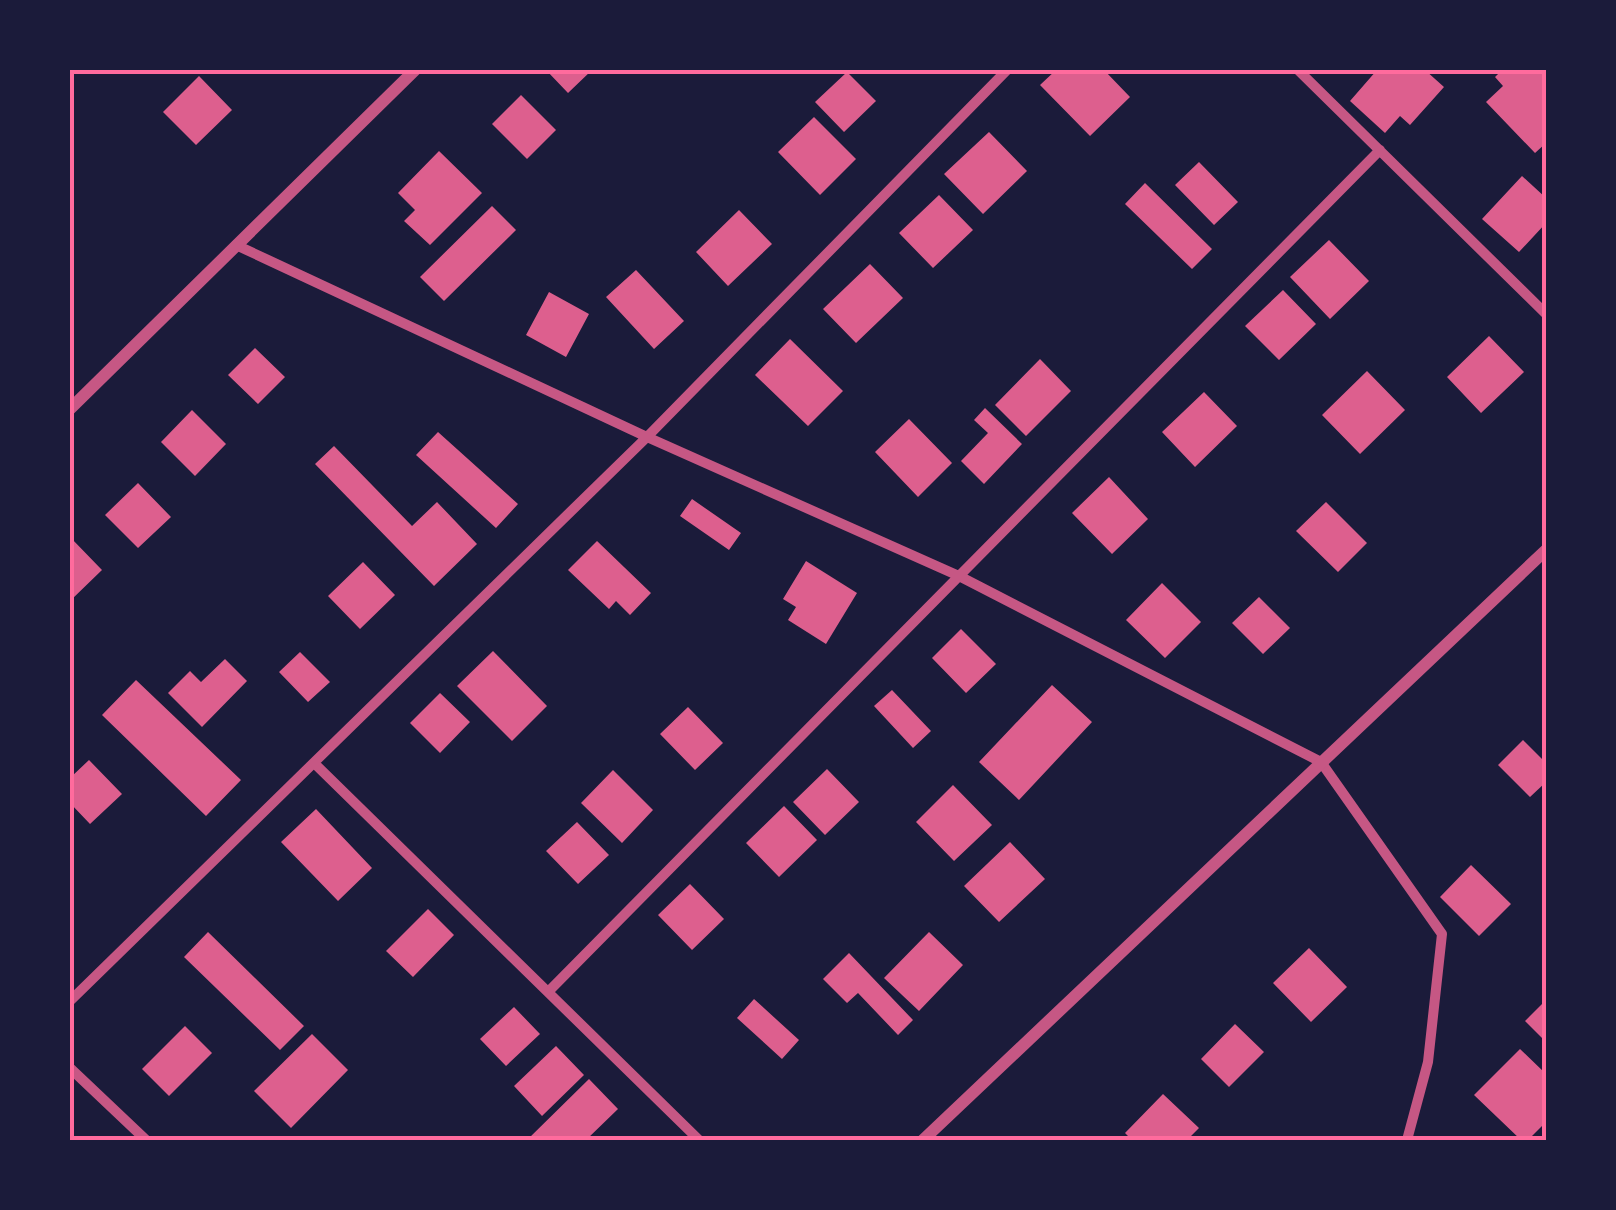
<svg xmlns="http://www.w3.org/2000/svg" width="1616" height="1210" viewBox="0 0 1616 1210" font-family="'DM Sans',sans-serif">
  <rect width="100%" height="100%" fill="#1b1b3a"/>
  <path fill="#dd5f8e" d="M546,70H592L568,93Z
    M1056,70H1104L1130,97L1090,136L1040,85Z
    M1377,70H1425L1444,87L1410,125L1400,116L1385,133L1350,101Z
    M1502,70H1542L1546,74V143L1535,153L1486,102L1503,86L1495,77Z
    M847,72L876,101L844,132L815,102Z
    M199,76L232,110L196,145L163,112Z
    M521,95L556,130L527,159L492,124Z
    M814,117L856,159L820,195L778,152Z
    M989,132L1027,171L983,214L944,174Z
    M439,151L482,193L430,245L404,221L415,210L398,193Z
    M1199,162L1238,202L1214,225L1175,185Z
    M1522,176L1546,198V223L1519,252L1482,219Z
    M1145,183L1212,249L1192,269L1125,204Z
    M939,195L973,230L933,268L899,233Z
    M492,206L516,230L444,301L420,277Z
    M739,210L772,244L728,286L696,252Z
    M1329,240L1369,281L1330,319L1290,277Z
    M870,264L903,298L856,343L823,309Z
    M636,270L684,321L654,349L606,297Z
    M1283,290L1316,324L1279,360L1245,326Z
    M549,292L589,314L566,357L526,335Z
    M1489,336L1524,372L1481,413L1447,377Z
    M790,339L843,391L808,426L755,375Z
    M255,348L285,377L258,404L228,375Z
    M1040,359L1071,391L1026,436L995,405Z
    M1367,371L1405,410L1360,454L1322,415Z
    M1204,392L1237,426L1195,467L1162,432Z
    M985,408L1022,444L984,484L961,461L988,433L974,420Z
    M192,410L226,444L195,476L161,442Z
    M909,419L952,463L918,497L875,452Z
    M438,432L518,504L496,528L416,455Z
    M334,446L412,526L437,502L477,544L434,586L315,464Z
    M1109,477L1148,519L1112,554L1072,513Z
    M138,483L171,517L138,548L105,515Z
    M692,499L741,533L729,550L680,516Z
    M1326,502L1367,543L1338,572L1296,531Z
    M70,537L102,570L70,601Z
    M597,541L651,593L630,615L616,601L609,609L568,570Z
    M806,561L857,593L826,644L788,620L796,607L783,599Z
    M363,562L395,595L360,629L328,596Z
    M1162,583L1201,622L1165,658L1126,620Z
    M1259,597L1290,628L1263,654L1232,623Z
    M961,629L996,664L966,693L932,658Z
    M493,651L547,706L512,741L457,686Z
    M300,652L330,682L308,702L279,672Z
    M225,659L247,681L202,727L168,693L190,671L201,682Z
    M136,680L241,780L206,816L102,715Z
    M1052,685L1092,722L1019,800L979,762Z
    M892,690L931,731L913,748L874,706Z
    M440,693L470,722L440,753L410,723Z
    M688,707L723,743L695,770L660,734Z
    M1523,740L1546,763V782L1530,797L1498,765Z
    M89,760L122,794L90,824L70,803V778Z
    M827,769L859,802L825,835L793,802Z
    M613,770L653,810L622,843L581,803Z
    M953,785L992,825L954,861L916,822Z
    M784,806L817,840L779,877L746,843Z
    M316,809L372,868L338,901L281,842Z
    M577,822L609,855L578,884L546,851Z
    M1010,842L1045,879L999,922L964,886Z
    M1471,865L1511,904L1479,936L1440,897Z
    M690,884L724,919L692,950L658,915Z
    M428,909L454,935L413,977L386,951Z
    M208,932L304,1026L280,1050L184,957Z
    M929,932L963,965L919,1011L884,978Z
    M1309,948L1347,987L1311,1022L1273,983Z
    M849,953L913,1020L898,1035L858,993L847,1003L823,979Z
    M754,999L799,1040L782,1059L737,1018Z
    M1546,1000V1042L1525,1021Z
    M514,1007L540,1034L506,1066L480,1039Z
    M1235,1024L1264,1052L1229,1087L1201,1059Z
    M185,1026L212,1053L169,1096L142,1069Z
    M312,1034L348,1070L291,1128L254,1091Z
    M556,1046L584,1075L542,1116L514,1086Z
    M1520,1049L1546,1074V1122L1528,1140H1521L1474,1095Z
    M589,1079L618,1109L586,1140H527Z
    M1163,1094L1199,1128L1187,1140H1132L1125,1133Z"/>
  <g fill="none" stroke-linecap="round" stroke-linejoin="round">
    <path stroke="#c65784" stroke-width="10" d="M1298,70L1546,314
      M236,245L647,437L959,576L1321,762L1442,934L1428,1062L1407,1140
      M315,764L699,1140
      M549,991L1380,150
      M70,1001L647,437L1007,70
      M70,1068L146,1140"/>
    <path stroke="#c65784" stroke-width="12" d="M70,409L415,70
      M923,1140L1546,550"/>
  </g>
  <rect width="1616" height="1210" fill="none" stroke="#1b1b3a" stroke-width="145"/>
  <rect x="72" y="72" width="1472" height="1066" fill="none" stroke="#ff6b9d" stroke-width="4"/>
</svg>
